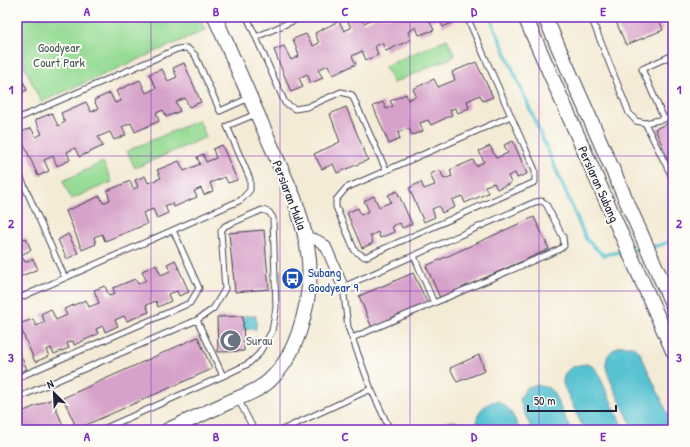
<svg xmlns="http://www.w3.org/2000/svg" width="690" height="447" viewBox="0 0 690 447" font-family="'Patrick Hand',sans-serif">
  <rect width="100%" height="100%" fill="#fdfcf7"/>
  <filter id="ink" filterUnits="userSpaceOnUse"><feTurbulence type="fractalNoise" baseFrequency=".025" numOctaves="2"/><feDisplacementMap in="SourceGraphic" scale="8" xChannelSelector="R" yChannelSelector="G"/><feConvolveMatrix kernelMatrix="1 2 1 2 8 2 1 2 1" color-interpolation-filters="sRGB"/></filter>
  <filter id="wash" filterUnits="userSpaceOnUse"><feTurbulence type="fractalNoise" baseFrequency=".012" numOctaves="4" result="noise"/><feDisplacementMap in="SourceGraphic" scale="16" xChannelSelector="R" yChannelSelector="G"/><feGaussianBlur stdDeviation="0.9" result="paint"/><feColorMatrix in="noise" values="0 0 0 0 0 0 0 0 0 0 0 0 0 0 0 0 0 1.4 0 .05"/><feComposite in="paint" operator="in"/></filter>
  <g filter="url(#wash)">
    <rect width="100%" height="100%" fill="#f4ebd6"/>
    <path fill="#97dc95" stroke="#5c7f68" d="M17,17H199L205,30L41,102L17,50Z
      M447,39L455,56L393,83L385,66Z
      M199,120L206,137L135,168L127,151Z
      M103,162L112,182L71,199L63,181Z"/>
    <path fill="#57c2d2" stroke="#3c7286" d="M243,316H256V329L243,330Z
      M620,346H632L639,351L673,425V430H634C629,418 605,374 606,365C606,355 611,350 620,346Z
      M587,364L594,367L599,375L624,430H584L563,384C563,369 573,365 587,364Z
      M536,385L549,388L553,392L571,430H532L523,410L520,399L526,388Z
      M497,401C511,407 514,418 520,430H479C472,416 483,403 497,401Z
      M452,421C459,422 464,424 468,430H436L444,423Z"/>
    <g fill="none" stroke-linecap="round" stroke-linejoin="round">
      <path stroke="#57c2d2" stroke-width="3.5" d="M490,17L586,239L603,255L625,251
        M651,247L661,245L673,240
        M631,250L644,248"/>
    </g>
    <g id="blocks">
      <path fill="#d7a2c9" d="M346,17H361L364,23L375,18L374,17H452L454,22L443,27L438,18L430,22L434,30L419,35L416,27L408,32L410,40L386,51L382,43L375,46L378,55L366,60L362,51L352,56L356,64L333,75L328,65L318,70L323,78L311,83L307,74L299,78L303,87L291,92L274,50L284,46L291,60L299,56L293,39L306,34L313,46L319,43L315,33L339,21L344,31L351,28Z
        M614,17H658L663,30L626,45Z
        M476,62L493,97L483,101L480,95L467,101L469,108L458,113L455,108L450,110L452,115L431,125L428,120L420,123L423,131L412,135L409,128L398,133L400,139L389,144L373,106L383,102L386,109L393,106L390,101L406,94L408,100L416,96L413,89L434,79L438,87L455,80L452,72Z
        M184,63L201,102L189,107L185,98L176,102L180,111L166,117L163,110L156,113L159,121L135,132L131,123L122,127L126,135L114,140L110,132L98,137L103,146L79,157L75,148L67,152L70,160L57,166L53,156L44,160L49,171L38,176L19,133L31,128L36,137L42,134L35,120L52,113L58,126L65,122L61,113L86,102L91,112L98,109L94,100L110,93L115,103L121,101L116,91L140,80L146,93L156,88L149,74L162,69L168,81L177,77L173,68Z
        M23,81L27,90L17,95V84Z
        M346,107L368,160L337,173L333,164L322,169L314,154L340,142L330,114Z
        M673,121V171L655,129Z
        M513,141L527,174L517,178L515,173L508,176L511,183L497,189L494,183L485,186L488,193L465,203L462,196L452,200L455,207L442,213L439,206L432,209L435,217L424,222L409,188L421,182L424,189L435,185L430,174L440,170L444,179L452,176L450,170L473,160L476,166L484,162L479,151L490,146L496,158L508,153L504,145Z
        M222,145L237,180L228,183L225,177L210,183L213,191L204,195L201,188L194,191L197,197L174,207L172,203L165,206L168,213L157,218L153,209L143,213L147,224L105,241L102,234L94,237L96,244L82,250L66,211L100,196L103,203L110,200L107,191L130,181L133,189L138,187L135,180L145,176L148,183L161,178L157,170L179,161L184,171L200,164L197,157L203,154L206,162L216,158L213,149Z
        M397,191L412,224L402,228L400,223L392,226L394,232L380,238L378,232L370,236L373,243L362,248L347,213L358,208L361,215L369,211L364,201L374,196L379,207L391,202L388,195Z
        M534,217L549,249L440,298L426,266Z
        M264,230L269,289L235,292L229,233Z
        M68,234L78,253L67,259L58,240Z
        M26,238L31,250L21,255L25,262L33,259L38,269L17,278V241Z
        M175,260L189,292L179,296L177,291L168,294L171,301L158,307L156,301L146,305L149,312L127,321L124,316L115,320L118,326L105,332L103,326L96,329L98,334L74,345L73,341L67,343L69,348L54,354L51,348L46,350L49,356L35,362L19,324L33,319L36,326L45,322L41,314L51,309L56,320L67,315L64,309L86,300L89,307L99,303L94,290L105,286L109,296L115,294L113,288L135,279L138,284L146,280L142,271L156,265L161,275L170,271L167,264Z
        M413,273L428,304L372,328L359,296Z
        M243,316L244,351L218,352L217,317Z
        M198,337L212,369L77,429L63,398Z
        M17,348L27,369L17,373Z
        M479,355L485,371L457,382L450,368Z
        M52,399L65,430H17V414Z"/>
    </g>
  </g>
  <g filter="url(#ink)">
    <use href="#blocks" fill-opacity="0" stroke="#424052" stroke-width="1"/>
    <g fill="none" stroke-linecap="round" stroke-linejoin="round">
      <defs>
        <path id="lane" d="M247,17L285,103L295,109L307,107L341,92L352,95L386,170
          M467,17L535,170V182L365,257L355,251L336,207V200L346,188L511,116
          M591,17L629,113L636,121L645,123L664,119
          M256,37L302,17
          M673,55L642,69L664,119L673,115
          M17,119L177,49L187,48L195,55L220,111L249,98
          M645,123L673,179
          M17,169L65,278
          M414,256L434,303
          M17,299L241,200L250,190V179L227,126L256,114
          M197,320L223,376
          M352,338L558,250L564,246L563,237L546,204L542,201L535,202L343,287L348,327L371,389L390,430
          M17,378L190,303L199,288L173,230
          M17,398L197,320L213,309L225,289L221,231L225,226L262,210L269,212L273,218L276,308L272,331L258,355L248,364L223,376L101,430
          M238,399L254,430
          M282,430L371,389"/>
        <path id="street" d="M306,238C315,239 320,240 326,247L343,287"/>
        <path id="secondary" d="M525,17L673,351
          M545,17L673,306
          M168,430C188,421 209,411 229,402C243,396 258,391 269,381C284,367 293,350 299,332C316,282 311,246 294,198L215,17"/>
      </defs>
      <use href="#lane" stroke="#424052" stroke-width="7"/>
      <use href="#street" stroke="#424052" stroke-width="12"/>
      <use href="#secondary" stroke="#424052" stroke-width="16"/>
      <use href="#lane" stroke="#fff" stroke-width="5"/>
      <use href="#street" stroke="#fff" stroke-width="10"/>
      <use href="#secondary" stroke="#fff" stroke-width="14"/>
    </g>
  </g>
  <path fill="none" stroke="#7b2cbf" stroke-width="1" stroke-opacity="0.55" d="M151,17V430M280,17V430M410,17V430M539,17V430M17,156H673M17,291H673"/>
  <defs>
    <symbol id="bus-disc" viewBox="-11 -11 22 22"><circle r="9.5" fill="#1a4fb4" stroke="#fdfcf7"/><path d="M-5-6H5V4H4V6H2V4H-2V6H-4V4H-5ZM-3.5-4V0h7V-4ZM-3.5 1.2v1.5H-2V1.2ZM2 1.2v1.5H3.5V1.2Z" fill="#fff"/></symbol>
    <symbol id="mosque-disc" viewBox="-11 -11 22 22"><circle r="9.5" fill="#6b7280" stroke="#fdfcf7"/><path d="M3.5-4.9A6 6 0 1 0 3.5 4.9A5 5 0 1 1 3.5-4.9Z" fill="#fff"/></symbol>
  </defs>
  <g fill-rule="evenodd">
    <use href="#bus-disc" x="280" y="266" width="25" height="25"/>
    <use href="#mosque-disc" x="218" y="328" width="25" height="25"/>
  </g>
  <g text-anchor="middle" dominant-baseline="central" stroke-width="4" stroke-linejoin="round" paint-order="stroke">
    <g font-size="13" fill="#455a56" stroke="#fdfcf7">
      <text x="59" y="47">Goodyear<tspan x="59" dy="15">Court Park</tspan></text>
    </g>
    <g font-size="13" fill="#22223b" stroke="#fdfcf7">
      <text transform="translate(599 184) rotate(66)">Persiaran Subang</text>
      <text transform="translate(290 195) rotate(69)">Persiaran Mulia</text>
    </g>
    <g font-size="13" fill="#164399" stroke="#fdfcf7" text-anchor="start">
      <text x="308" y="272">Subang<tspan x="308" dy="15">Goodyear 9</tspan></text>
    </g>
    <g font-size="13" fill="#5b616d" stroke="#fdfcf7" text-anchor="start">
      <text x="246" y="340">Surau</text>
    </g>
  </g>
  <rect width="690" height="447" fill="none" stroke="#fdfcf7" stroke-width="44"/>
  <g transform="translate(54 393) rotate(336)" stroke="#fdfcf7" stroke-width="3" paint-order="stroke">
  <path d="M0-3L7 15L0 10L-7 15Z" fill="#22223b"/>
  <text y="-6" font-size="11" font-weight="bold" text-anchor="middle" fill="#22223b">N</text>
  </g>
  <path d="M528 405v6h88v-6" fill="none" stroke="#22223b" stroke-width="2"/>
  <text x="534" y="405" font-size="12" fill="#22223b" stroke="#fdfcf7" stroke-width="3" paint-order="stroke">50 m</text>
  <rect x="22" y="22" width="646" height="403" fill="none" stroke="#7b2cbf" stroke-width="1.5"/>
  <g font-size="13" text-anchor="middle" font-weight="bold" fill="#7b2cbf">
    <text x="87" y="16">A</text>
    <text x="216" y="16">B</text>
    <text x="345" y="16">C</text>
    <text x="474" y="16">D</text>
    <text x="603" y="16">E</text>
    <text x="11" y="94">1</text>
    <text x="679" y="94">1</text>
    <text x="11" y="228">2</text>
    <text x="679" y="228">2</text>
    <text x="11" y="362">3</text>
    <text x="679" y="362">3</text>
    <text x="87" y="441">A</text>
    <text x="216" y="441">B</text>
    <text x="345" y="441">C</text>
    <text x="474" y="441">D</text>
    <text x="603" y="441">E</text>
  </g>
</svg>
